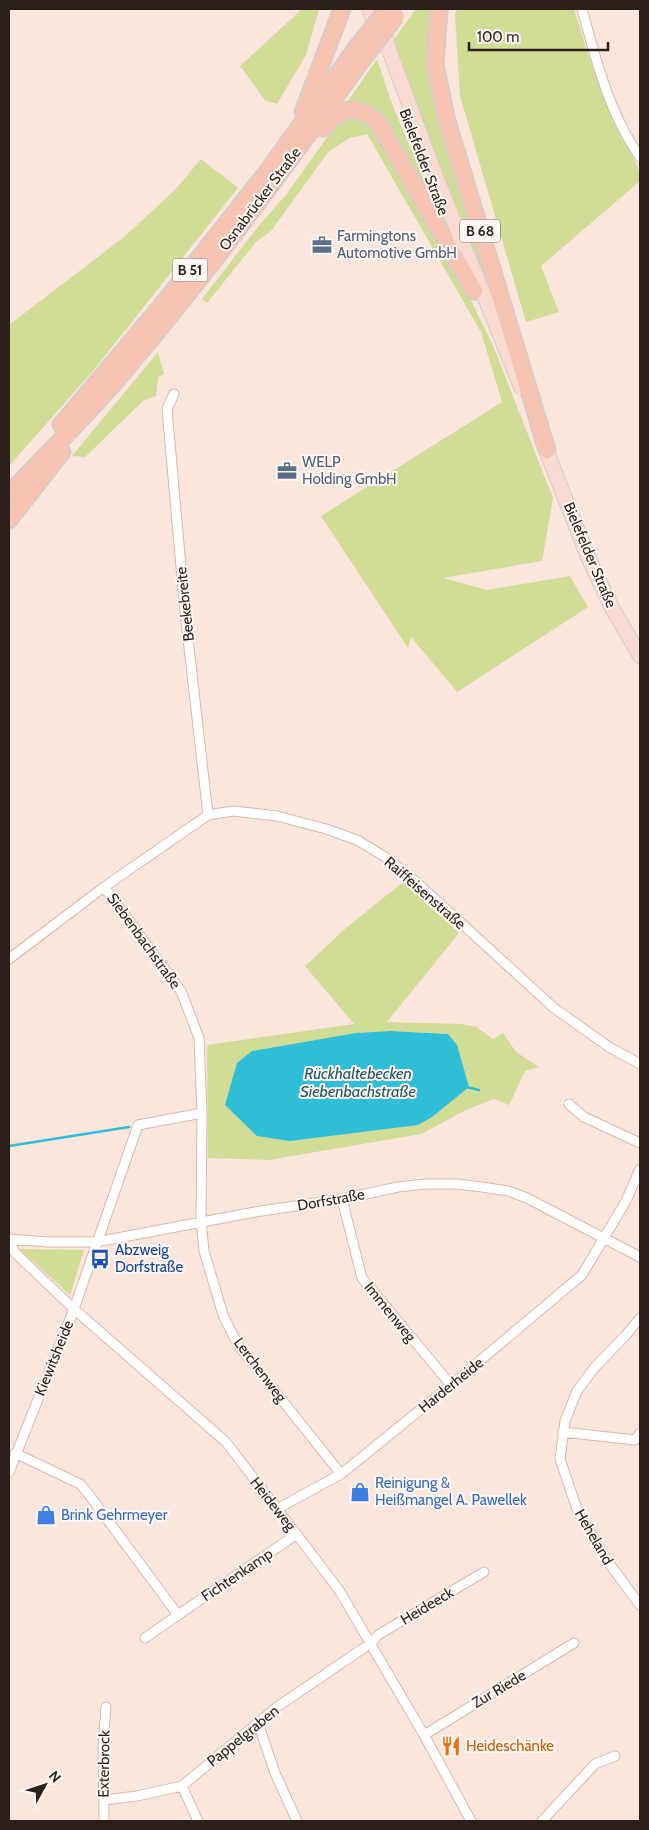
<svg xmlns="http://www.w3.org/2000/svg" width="649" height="1830" viewBox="0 0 649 1830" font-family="Cabin,sans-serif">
  <rect width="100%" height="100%" fill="#fbe6dd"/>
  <path fill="#d1dc97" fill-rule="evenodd" d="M302,9H319L306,55L277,104L265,100L240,66Z
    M416,9H428L431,13L488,273L481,275L402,71L394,39Z
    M457,9H574C586,48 599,87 615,125C623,143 640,161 640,181L541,266L559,312L526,322L460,96L455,15Z
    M377,59L392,104L447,235L384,125L345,105Z
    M350,118L365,122L378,139L466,291L492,343L553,498L542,561L443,578L487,590L570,576L588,607L457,692L411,637L408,648L321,516L502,402L481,332L367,134L350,138L329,151L271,231L256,242L207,303L202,299L261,223L286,195L333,129Z
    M201,159L238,188L93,371L9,466V325L124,237L175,190Z
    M158,352L164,374L158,377L156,396L144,400L85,457L72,456Z
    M403,882L459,933L387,1022L461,1024L476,1027L493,1039L503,1033L516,1052L539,1067L525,1071L509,1105L494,1099L466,1110L421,1134L269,1160L208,1158L207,1045L354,1024L305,966L346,928ZM390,1031L448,1034L252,1052L356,1033Z
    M19,1249L84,1250L70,1295Z"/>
  <path fill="#2fbdd7" d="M390,1031L448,1034L457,1045L469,1087L432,1117L418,1125L290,1141L257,1136L225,1105L237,1063L252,1051L356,1033Z"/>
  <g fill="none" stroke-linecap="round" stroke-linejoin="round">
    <path stroke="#2fbdd7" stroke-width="2.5" d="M466,1087L479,1090
      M9,1146L129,1127"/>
    <defs>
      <path id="street" d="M582,9C596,59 609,114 640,157
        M174,394L167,409L185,612L208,815
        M104,887L181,991L199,1038L202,1113L201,1221L204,1251L223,1315L238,1345L341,1474
        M9,959L104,887L208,815L233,811L277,816L326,829L357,840L387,858L414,880L554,1008L609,1047L640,1064
        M569,1104L584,1117L640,1143
        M342,1199L362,1278L451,1385
        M9,1239L48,1242H96L255,1212L342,1199L398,1187L425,1184H457L482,1187L508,1191L527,1198L640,1257
        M9,1241L15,1253L74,1309L226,1442L339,1590L424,1735L471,1821
        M640,1318L626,1335L595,1367L577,1391L565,1421L560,1459L578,1512L608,1562L640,1605
        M563,1432L635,1440L640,1433
        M15,1453L80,1484L87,1492L178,1615L297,1534
        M9,1472L74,1309L138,1125L202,1113
        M277,1509L341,1474L451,1385L582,1275L626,1201L640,1169
        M145,1638L178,1615
        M258,1723L275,1773L297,1821
        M424,1735L574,1643
        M182,1786L198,1821
        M104,1800L137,1796L182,1786L277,1707L371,1643L378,1635L484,1572
        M104,1821L103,1745L106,1707
        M542,1821L595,1764L615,1756"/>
      <path id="primary" d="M370,9L377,32
        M383,24L388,47L436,177L521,387
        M543,442L588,557L612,608L640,656"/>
      <path id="highway" d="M439,9L435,65L447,121L547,450
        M303,112L342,9
        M323,128C341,106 355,104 378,122L474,291
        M61,425L159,309L267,172L357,47
        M9,494C52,449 96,406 135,358C216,262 289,161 362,60
        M9,520L62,452"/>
    </defs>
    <use href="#street" stroke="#d9b8a9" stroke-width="11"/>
    <use href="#primary" stroke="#d0cecc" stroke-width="16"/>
    <use href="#highway" stroke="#d0cecc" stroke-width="19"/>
    <use href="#street" stroke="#fff" stroke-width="9"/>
    <use href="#primary" stroke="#fadbd1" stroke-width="14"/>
    <use href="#highway" stroke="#f7c3b2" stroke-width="16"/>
    <defs>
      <path id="highway-bridge" d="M357,47L385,12
        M362,60L396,16"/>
    </defs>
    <use href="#highway-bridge" stroke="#d0cecc" stroke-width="19" stroke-linecap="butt"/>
    <use href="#highway-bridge" stroke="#f7c3b2" stroke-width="16"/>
  </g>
  <defs>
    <symbol id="office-bare" viewBox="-9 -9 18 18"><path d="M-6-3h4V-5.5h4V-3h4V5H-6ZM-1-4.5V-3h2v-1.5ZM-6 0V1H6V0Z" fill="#5c6f8a" stroke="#fdf6f3" stroke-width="2.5" paint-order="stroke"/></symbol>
    <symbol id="bus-bare" viewBox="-9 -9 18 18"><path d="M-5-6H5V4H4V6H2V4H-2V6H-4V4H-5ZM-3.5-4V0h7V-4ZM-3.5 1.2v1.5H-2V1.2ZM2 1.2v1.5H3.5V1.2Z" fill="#1a4fb4" stroke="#fdf6f3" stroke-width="2.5" paint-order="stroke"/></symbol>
    <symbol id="shop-bare" viewBox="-9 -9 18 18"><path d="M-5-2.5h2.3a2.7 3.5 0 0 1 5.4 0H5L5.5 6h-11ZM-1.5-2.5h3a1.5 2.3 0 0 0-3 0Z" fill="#3f7fe0" stroke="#fdf6f3" stroke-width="2.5" paint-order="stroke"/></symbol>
    <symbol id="restaurant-bare" viewBox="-9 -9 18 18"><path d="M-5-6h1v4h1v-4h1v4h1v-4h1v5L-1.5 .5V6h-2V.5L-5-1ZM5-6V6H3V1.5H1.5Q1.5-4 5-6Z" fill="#e8710a" stroke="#fdf6f3" stroke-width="2.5" paint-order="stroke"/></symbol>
  </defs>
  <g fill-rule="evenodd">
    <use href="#office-bare" x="308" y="231" width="28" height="28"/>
    <use href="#office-bare" x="273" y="457" width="28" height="28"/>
    <use href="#bus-bare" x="86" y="1245" width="28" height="28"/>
    <use href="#shop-bare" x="346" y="1478" width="28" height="28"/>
    <use href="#shop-bare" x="32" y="1501" width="28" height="28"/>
    <use href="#restaurant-bare" x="437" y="1732" width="28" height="28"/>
  </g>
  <g text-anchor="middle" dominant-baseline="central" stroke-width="4" stroke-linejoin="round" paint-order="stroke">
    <g fill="#fdf6f3" stroke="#6a605a" stroke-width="1">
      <rect x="460" y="219.5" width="40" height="23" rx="4"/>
      <rect x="172.5" y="258.5" width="35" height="23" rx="4"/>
    </g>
    <g font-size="14" font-weight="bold" fill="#2b1f19">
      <text x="480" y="231">B 68</text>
      <text x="190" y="270">B 51</text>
    </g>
    <g font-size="15" fill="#2b1f19" stroke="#fdf6f3">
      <text transform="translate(424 162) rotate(69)">Bielefelder Straße</text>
      <text transform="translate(260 199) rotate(-53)">Osnabrücker Straße</text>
      <text transform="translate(590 555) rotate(67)">Bielefelder Straße</text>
      <text transform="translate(185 604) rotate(-96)">Beekebreite</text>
      <text transform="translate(425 893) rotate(41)">Raiffeisenstraße</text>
      <text transform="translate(144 941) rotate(54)">Siebenbachstraße</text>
      <text transform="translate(331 1200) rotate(-10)">Dorfstraße</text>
      <text transform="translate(390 1312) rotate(51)">Immenweg</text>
      <text transform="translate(54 1358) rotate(-68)">Kiewitsheide</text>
      <text transform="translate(260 1370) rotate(53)">Lerchenweg</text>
      <text transform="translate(451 1385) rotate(-39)">Harderheide</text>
      <text transform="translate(273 1504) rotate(52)">Heideweg</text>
      <text transform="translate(594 1537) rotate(60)">Heheland</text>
      <text transform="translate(237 1575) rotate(-34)">Fichtenkamp</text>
      <text transform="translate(427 1606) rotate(-31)">Heideeck</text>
      <text transform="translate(499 1689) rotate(-31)">Zur Riede</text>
      <text transform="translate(243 1736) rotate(-39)">Pappelgraben</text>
      <text transform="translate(104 1764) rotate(-89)">Exterbrock</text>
    </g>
    <g font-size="15" fill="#4e5e75" stroke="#fdf6f3" text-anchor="start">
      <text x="337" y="236">Farmingtons<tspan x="337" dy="17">Automotive GmbH</tspan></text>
      <text x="302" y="462">WELP<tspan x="302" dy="17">Holding GmbH</tspan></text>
    </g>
    <g font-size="15" fill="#164399" stroke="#fdf6f3" text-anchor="start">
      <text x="115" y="1250">Abzweig<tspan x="115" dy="17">Dorfstraße</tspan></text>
    </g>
    <g font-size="15" fill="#366cbe" stroke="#fdf6f3" text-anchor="start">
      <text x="375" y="1483">Reinigung &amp;<tspan x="375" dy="17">Heißmangel A. Pawellek</tspan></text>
      <text x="61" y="1515">Brink Gehrmeyer</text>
    </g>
    <g font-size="15" fill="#c56008" stroke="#fdf6f3" text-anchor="start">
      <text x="466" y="1746">Heideschänke</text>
    </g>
    <g font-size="16" font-style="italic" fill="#225964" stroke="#fdf6f3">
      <text x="358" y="1073">Rückhaltebecken<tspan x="358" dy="18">Siebenbachstraße</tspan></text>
    </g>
  </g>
  <rect width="649" height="1830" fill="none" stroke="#2b1f19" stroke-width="20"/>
  <g transform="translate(45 1785) rotate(50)" stroke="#fdf6f3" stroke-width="4" paint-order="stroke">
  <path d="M0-4L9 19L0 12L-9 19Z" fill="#2b1f19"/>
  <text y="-8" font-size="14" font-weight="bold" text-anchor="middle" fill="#2b1f19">N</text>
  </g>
  <path d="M469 42v8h139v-8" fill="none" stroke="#2b1f19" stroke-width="2.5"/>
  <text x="477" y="42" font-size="15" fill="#2b1f19" stroke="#fdf6f3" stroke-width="4" paint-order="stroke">100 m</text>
</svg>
